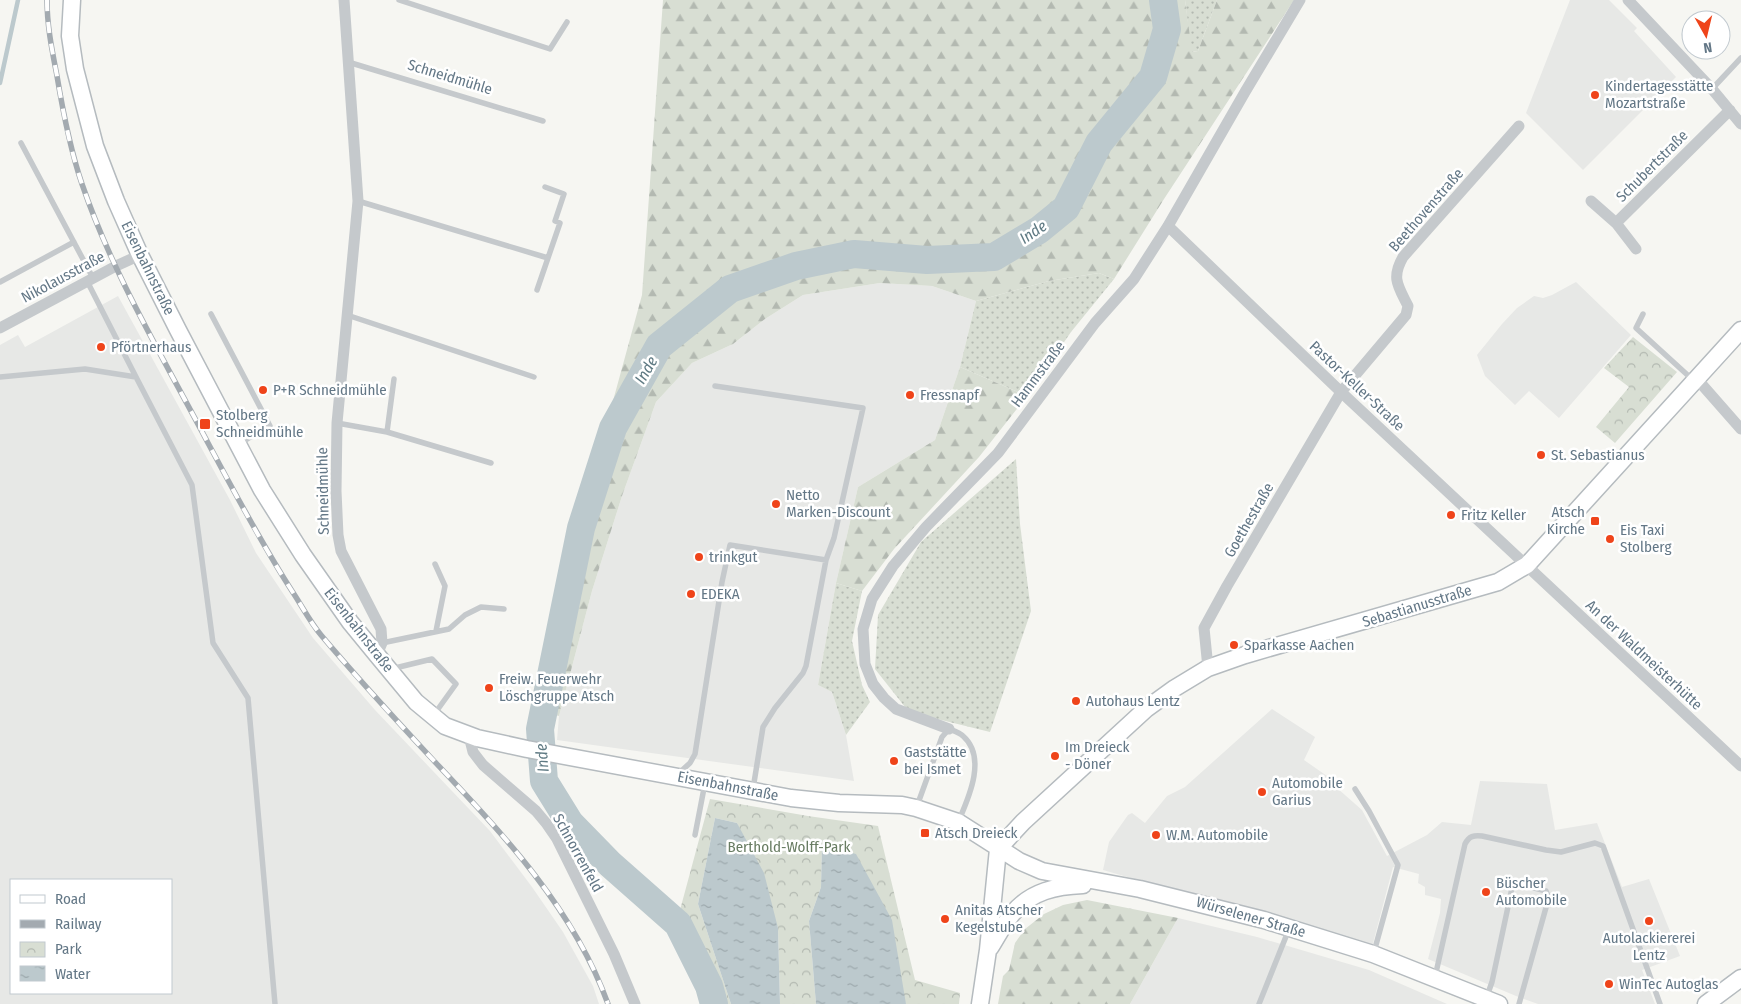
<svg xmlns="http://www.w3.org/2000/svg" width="1741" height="1004" viewBox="0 0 1741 1004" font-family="'Fira Sans Condensed',sans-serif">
  <defs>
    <pattern id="grass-dots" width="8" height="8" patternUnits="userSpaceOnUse" patternTransform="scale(1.25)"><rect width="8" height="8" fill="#d8ded3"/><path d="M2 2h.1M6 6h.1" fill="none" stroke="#b3b9b1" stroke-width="1.8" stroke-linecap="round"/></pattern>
    <pattern id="forest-firs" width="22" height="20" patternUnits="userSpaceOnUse" patternTransform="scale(1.25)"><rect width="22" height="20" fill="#d8ded3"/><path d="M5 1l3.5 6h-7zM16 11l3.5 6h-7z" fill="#b3b9b1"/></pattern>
    <pattern id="park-crowns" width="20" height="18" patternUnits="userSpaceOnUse" patternTransform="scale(1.25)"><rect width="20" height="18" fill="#d8ded3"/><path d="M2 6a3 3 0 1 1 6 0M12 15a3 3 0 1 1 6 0" fill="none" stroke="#b3b9b1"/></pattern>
    <pattern id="water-ripples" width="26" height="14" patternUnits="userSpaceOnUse" patternTransform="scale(1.25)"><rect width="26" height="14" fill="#bcc9cd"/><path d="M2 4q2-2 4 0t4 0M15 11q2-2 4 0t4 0" fill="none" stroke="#9ca8ac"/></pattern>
  </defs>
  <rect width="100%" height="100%" fill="#f6f6f2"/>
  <path fill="#e7e8e6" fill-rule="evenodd" d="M1570,0H1609L1637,28L1634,31L1676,77L1583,170L1526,113Z
    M1576,282L1631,335L1559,418L1529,391L1515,405L1485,376L1477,355L1502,324L1517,308L1534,296L1543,298L1552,295Z
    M880,283L932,286L976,301L960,367L935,440L858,487L836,583L818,685L832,692L846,735L854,781L557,740L559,716L592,591L622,496L656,402L692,363L733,344L765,319L803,295Z
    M118,296L230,500L256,553L313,638L375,710L490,831L532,887L563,932L593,986L599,1004H0V345L18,335L25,347ZM11,880H171V993H11Z
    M1272,709L1315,737L1304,760L1337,783V788L1362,810L1387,856L1427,835L1442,822L1471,825L1480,781L1547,784L1555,830L1597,823L1622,887L1649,879L1680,956L1642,970L1655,1004H1538L1516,996L1428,959L1440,913L1441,899L1425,895V887L1418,883L1419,874L1393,867L1372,947L1103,870L1109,842L1128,815L1132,813L1145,823L1167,796L1185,787Z
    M1178,918L1257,937L1369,970L1447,1004H1130Z"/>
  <path fill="url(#grass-dots)" d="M1185,0H1217L1198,51L1191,52Z
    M1099,273L1114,279L1071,332L1027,396L960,367L976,301L1049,281Z
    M1016,459L1020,524L1031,611L990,732L909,712L875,669L878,615L921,542Z
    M836,583L862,591L852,641L862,685L870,702L846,735L832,692L818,685Z"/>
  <path fill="url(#forest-firs)" d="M663,0H1185L1192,52L1198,51L1217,0H1294L1164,199L1114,279L1099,273L1049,281L976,301L932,286L880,283L803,295L765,319L733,344L692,363L656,402L622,496L592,591L559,716L536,710L550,658L579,525L642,295Z
    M960,367L1027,396L979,457L894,549L862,591L836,583L858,487L935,440Z
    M1087,900L1178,918L1130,1004H998L1003,976L1009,970L1015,943L1025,929L1044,914L1063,905Z"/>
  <path fill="url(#park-crowns)" d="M1633,337L1677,372L1615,443L1596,427L1629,387L1604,368Z
    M710,799L808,816L878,826L915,980L960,993L959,1004H906L822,846L821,887L809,921L816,1004H780L778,928L737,823L715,818L698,904L731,1004H721L680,910Z"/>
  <path fill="url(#water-ripples)" d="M715,818L737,823L764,873L778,928L780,1004H731L698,904Z
    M822,845L856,854L892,920L906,1004H816L809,921L821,887Z"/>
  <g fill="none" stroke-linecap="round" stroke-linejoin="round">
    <path stroke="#bcc9cd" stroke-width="4.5" d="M0,83L18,0"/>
    <path stroke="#bcc9cd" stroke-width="28" d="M714,1004L709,986L678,924L610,864L570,823L544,781L540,729L581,528L613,428L659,346L730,289L796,266L854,254L927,260L994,257L1039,230L1066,208L1099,143L1153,77L1167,29L1163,0"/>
    <defs>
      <path id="secondary" d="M72,0L70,36L75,69L95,146L116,201L140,255L178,330L262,490L303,555L350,622L377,655L416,702L445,726L477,738L527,749L791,798L839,803L902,805L916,808L958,822L1019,861L1042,871L1140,889L1264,920L1373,954L1499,1004
        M998,849L1023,822L1146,709L1175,688L1208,668L1245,655L1498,582L1527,565L1741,330
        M990,948C997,937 1004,923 1013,913C1031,891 1057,886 1083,885
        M980,1004L988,950L998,849
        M1706,1004L1741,978"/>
    </defs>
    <use href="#secondary" stroke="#b5bbbf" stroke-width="19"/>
    <path stroke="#c5c9cc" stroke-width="5.5" d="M399,0L550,49L567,22
      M348,62L543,121
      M1712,89L1741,58
      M21,143L93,278
      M358,201L548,258
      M87,281L136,377
      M0,282L74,242
      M537,290L560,223L555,221L564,194L545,187
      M211,314L270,426L240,443
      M1643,314L1636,328L1693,380
      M347,315L534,377
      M0,377L85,369L136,377L192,485L213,643L248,698L275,1004
      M715,386L863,408L834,538L826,560L806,666L803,673L775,708L763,727L753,789
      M337,423L387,432L491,463
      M387,432L394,379
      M435,564L445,586L436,631
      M382,643L449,629L465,615L481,607L504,609
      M391,669L432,659L456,684L433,716
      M678,774L690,763L695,754L722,582L730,545L826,560
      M1355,789L1369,811L1398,865L1374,952
      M917,806L942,737L949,729C954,731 960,733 963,736C987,757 969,797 959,820
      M695,835L705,783
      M1435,977L1465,844C1469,836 1474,835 1482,836L1546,850L1561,852L1595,843L1603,846L1660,1004
      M1487,996L1492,982L1512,888L1514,885L1518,884L1546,891L1548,896L1547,904L1519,1004
      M1259,1004L1289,929"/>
    <path stroke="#c5c9cc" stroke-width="11" d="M344,0L358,201L337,423L336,491L338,535L341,551L381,629L382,643L377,655
      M1628,0L1712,89L1741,124
      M1591,201L1616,223
      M1168,226L1341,392L1741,766
      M1636,249L1616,223L1730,110
      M0,328L116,266L140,255
      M1697,379L1741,429
      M1208,668L1204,628L1227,586L1341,392L1406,315L1408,306C1398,286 1391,278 1403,257L1519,126
      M949,729L896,709L884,698L873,684L865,664L863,629L872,599L893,566L926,527L998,453L1095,323L1134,279L1168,226L1245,92L1300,0
      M469,736L473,752L483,765L536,811L546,823L557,839L614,954L635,1004"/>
    <use href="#secondary" stroke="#fff" stroke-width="16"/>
    <defs>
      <path id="rail" d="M47,0C47,26 52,50 57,76C63,112 70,149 82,184C113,275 164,359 208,443C235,493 261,543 292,591C302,606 310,622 321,635C358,679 396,720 435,762C503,834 574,909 608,1004"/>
    </defs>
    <use href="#rail" stroke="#a3aab0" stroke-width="5.5"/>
    <use href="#rail" stroke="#fff" stroke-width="4" stroke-dasharray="11" stroke-linecap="butt"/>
  </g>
  <g fill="#ef441a" stroke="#fff" stroke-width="2">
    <circle cx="1595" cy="95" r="5"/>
    <circle cx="101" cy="347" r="5"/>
    <circle cx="263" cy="390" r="5"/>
    <circle cx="910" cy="395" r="5"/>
    <rect x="199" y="418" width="12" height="12" rx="2.5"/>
    <circle cx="1541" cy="455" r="5"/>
    <circle cx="776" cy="504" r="5"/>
    <circle cx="1451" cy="515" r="5"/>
    <rect x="1590" y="516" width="10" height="10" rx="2.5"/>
    <circle cx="1610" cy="539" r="5"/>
    <circle cx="699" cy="557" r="5"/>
    <circle cx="691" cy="594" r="5"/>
    <circle cx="1234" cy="645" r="5"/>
    <circle cx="489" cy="688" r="5"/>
    <circle cx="1076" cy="701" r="5"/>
    <circle cx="1055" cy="756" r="5"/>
    <circle cx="894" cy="761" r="5"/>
    <circle cx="1262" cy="792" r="5"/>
    <rect x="920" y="828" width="10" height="10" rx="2.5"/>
    <circle cx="1156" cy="835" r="5"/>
    <circle cx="1486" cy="892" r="5"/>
    <circle cx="945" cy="919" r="5"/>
    <circle cx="1649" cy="921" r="5"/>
    <circle cx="1609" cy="984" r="5"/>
  </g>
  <g text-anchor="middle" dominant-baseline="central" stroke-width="5" stroke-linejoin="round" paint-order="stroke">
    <g font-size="15" fill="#637786" stroke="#fff">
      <text transform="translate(450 77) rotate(17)">Schneidmühle</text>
      <text transform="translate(1652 166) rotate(-45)">Schubertstraße</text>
      <text transform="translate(1426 210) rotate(-49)">Beethovenstraße</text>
      <text transform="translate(148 268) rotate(64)">Eisenbahnstraße</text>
      <text transform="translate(63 277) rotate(-28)">Nikolausstraße</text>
      <text transform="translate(1038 374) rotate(-53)">Hammstraße</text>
      <text transform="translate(1357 386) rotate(43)">Pastor-Keller-Straße</text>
      <text transform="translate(323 491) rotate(-91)">Schneidmühle</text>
      <text transform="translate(1249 520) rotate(-60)">Goethestraße</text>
      <text transform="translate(1417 606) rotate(-17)">Sebastianusstraße</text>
      <text transform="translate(359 630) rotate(52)">Eisenbahnstraße</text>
      <text transform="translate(1644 655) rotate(43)">An der Waldmeisterhütte</text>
      <text transform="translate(728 786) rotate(11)">Eisenbahnstraße</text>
      <text transform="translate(578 853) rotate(61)">Schnorrenfeld</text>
      <text transform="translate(1251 917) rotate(16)">Würselener Straße</text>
    </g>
    <g font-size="15" fill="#637786" stroke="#fff" text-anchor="start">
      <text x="1605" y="86">Kindertagesstätte<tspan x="1605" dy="17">Mozartstraße</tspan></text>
      <text x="111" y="347">Pförtnerhaus</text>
      <text x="273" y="390">P+R Schneidmühle</text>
      <text x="920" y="395">Fressnapf</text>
      <text x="216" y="415">Stolberg<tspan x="216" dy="17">Schneidmühle</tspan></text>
      <text x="1551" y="455">St. Sebastianus</text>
      <text x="786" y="495">Netto<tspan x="786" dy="17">Marken-Discount</tspan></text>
      <text x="1585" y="512" text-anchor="end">Atsch<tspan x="1585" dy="17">Kirche</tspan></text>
      <text x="1461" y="515">Fritz Keller</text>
      <text x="1620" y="530">Eis Taxi<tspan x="1620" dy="17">Stolberg</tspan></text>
      <text x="709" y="557">trinkgut</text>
      <text x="701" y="594">EDEKA</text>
      <text x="1244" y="645">Sparkasse Aachen</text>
      <text x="499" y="679">Freiw. Feuerwehr<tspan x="499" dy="17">Löschgruppe Atsch</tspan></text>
      <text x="1086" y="701">Autohaus Lentz</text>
      <text x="1065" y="747">Im Dreieck<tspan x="1065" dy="17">- Döner</tspan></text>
      <text x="904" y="752">Gaststätte<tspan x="904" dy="17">bei Ismet</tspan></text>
      <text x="1272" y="783">Automobile<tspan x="1272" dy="17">Garius</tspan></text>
      <text x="935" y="833">Atsch Dreieck</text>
      <text x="1166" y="835">W.M. Automobile</text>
      <text x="1496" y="883">Büscher<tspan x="1496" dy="17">Automobile</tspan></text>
      <text x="955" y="910">Anitas Atscher<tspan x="955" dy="17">Kegelstube</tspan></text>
      <text x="1649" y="938" text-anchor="middle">Autolackiererei<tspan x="1649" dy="17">Lentz</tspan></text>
      <text x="1619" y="984">WinTec Autoglas</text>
    </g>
    <g font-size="15" fill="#687c62" stroke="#fff">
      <text x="789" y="847">Berthold-Wolff-Park</text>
    </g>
    <g font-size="16" font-style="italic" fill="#5f7a83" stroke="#fff">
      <text transform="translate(1033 232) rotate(-34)">Inde</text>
      <text transform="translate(646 370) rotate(-60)">Inde</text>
      <text transform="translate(542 758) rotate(-95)">Inde</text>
    </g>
  </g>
  <rect x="10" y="879" width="162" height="115" fill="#ffffff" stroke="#c1c9cf"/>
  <rect x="20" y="895" width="25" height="8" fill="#ffffff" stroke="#c1c9cf"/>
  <text x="55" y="904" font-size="15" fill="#637786">Road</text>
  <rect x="20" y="920" width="25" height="8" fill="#a3aab0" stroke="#c1c9cf"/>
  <text x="55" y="929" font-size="15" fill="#637786">Railway</text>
  <rect x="20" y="942" width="25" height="15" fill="url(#park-crowns)" stroke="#c1c9cf"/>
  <text x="55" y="954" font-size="15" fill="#637786">Park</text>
  <rect x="20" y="966" width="25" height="15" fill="url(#water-ripples)" stroke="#c1c9cf"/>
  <text x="55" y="979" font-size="15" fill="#637786">Water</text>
  <g transform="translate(1706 35) rotate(172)"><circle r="24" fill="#ffffff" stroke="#c1c9cf"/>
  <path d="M0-4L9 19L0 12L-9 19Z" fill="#ef441a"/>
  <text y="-8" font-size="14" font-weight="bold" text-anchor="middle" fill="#637786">N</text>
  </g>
</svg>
